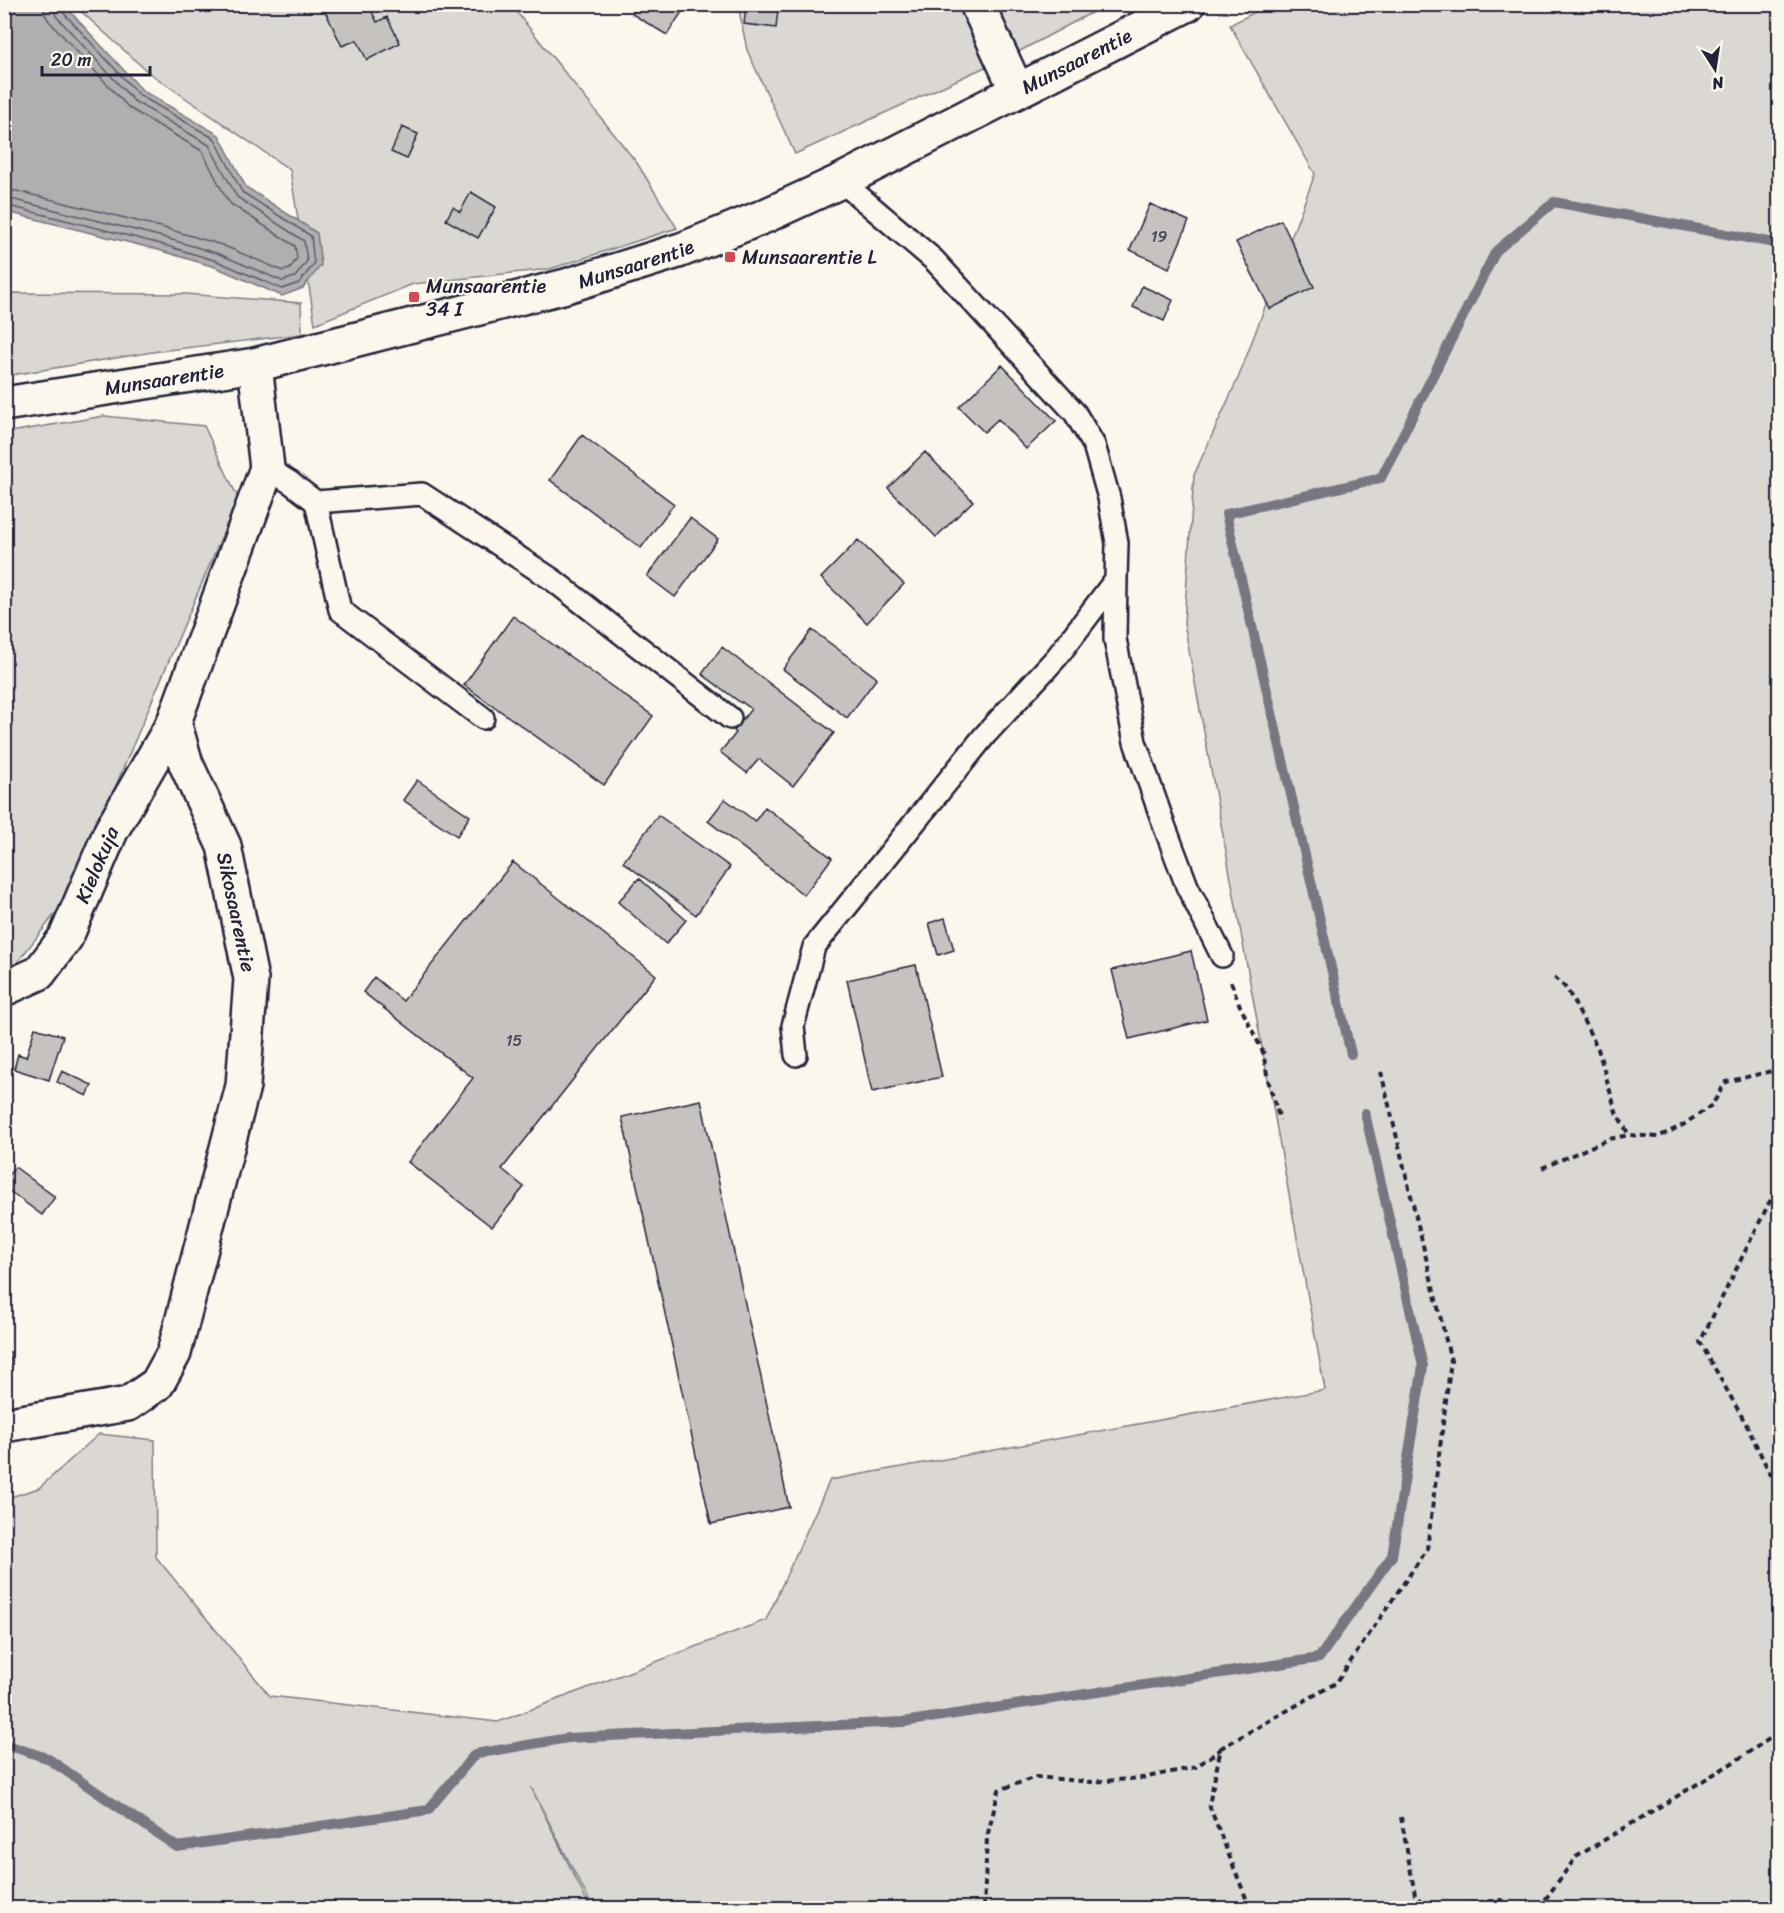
<svg xmlns="http://www.w3.org/2000/svg" width="1784" height="1913" viewBox="0 0 1784 1913" font-family="Sriracha,sans-serif">
  <rect width="100%" height="100%" fill="#fbf7ec"/>
  <filter id="ink" filterUnits="userSpaceOnUse"><feTurbulence type="fractalNoise" baseFrequency=".0167" numOctaves="2"/><feDisplacementMap in="SourceGraphic" scale="12" xChannelSelector="R" yChannelSelector="G"/><feConvolveMatrix kernelMatrix="1 2 1 2 8 2 1 2 1" color-interpolation-filters="sRGB"/></filter>
  <g filter="url(#ink)">
    <path fill="#dbd8d3" stroke="#7e7d87" stroke-width="1.5" d="M1270,4L1779,5L1780,1252L1775,1260L1780,1268L1779,1908H593L531,1787L590,1908H5L4,1499L39,1488L99,1434L155,1440L156,1557L270,1696L498,1722L766,1620L830,1480L1325,1390L1184,623L1194,475L1239,376L1315,174L1230,25Z
      M74,5H511L637,163L677,228L550,269L413,284L315,324L290,170L148,72Z
      M738,5H1106L1018,52L795,154L747,50Z
      M5,293L185,294L301,303L302,334L159,351L5,376Z
      M104,416L204,426L238,498L69,896L5,978V433Z"/>
    <path fill="#b1aeb0" stroke="#787681" stroke-width="1.5" d="M4,5H64L143,91L219,135L246,187L317,233L321,265L303,288L282,296L215,267L155,249L11,213H5Z"/>
    <g fill="none" stroke-linecap="round" stroke-linejoin="round">
      <path stroke="#5b5a6a" stroke-width="1.5" d="M4,191H17L161,227L222,245L283,271L290,269L297,258L295,246L231,204L226,198L202,151L129,108L49,21L44,13L43,4
        M4,200H15L159,236L219,254L282,281L295,277L307,261L304,241L237,197L209,145L134,101L56,16L52,4
        M4,207H13L157,243L217,261L282,289L299,283L314,264L311,236L242,192L215,139L139,95L62,11L60,4"/>
      <path stroke="#787681" stroke-width="10" d="M1351,1054L1226,514L1381,478L1496,251L1554,202L1780,244
        M4,1744L47,1758L177,1847L428,1810L475,1754L568,1738L903,1722L1319,1658L1392,1556L1423,1366L1365,1113"/>
    </g>
    <path fill="#c6c2c0" stroke="#22223b" stroke-width="1.5" d="M368,4L377,22L387,17L400,43L367,60L357,40L342,46L322,5Z
      M638,4H687L667,35L632,14Z
      M746,7L778,10L776,28L744,24Z
      M402,127L418,134L407,159L391,152Z
      M471,192L496,207L478,238L446,220L453,207L460,212Z
      M1150,204L1189,221L1169,268L1130,250Z
      M1281,220L1314,287L1270,309L1236,242Z
      M1142,286L1173,300L1164,321L1133,307Z
      M1002,365L1056,421L1026,449L998,419L984,432L959,407Z
      M582,435L674,504L641,548L550,480Z
      M925,452L973,501L936,537L888,488Z
      M690,518L718,539L675,597L647,576Z
      M858,540L904,584L867,623L821,578Z
      M513,616L653,716L604,785L464,685Z
      M812,630L877,678L847,718L783,669Z
      M722,647L834,733L793,786L759,759L747,773L720,752L732,738L736,733L734,731L751,709L742,702L741,703L702,674Z
      M417,780L470,816L457,836L403,800Z
      M725,799L755,821L765,807L832,858L804,895L708,821Z
      M658,815L730,867L696,915L623,862Z
      M513,862L656,975L502,1169L524,1187L492,1227L408,1162L473,1078L363,992L374,977L403,1001Z
      M639,878L686,920L666,944L618,902Z
      M945,918L954,950L938,955L929,923Z
      M1191,951L1207,1020L1129,1039L1112,970Z
      M916,965L942,1077L872,1092L847,980Z
      M35,1028L63,1036L49,1080L14,1069L18,1054L26,1057Z
      M62,1071L92,1085L87,1096L57,1082Z
      M701,1100L789,1507L711,1524L622,1117Z
      M15,1167L55,1197L42,1215L4,1187V1181Z
      M4,1352H11L10,1370L4,1369Z"/>
    <g fill="none" stroke-linecap="round" stroke-linejoin="round">
      <defs>
        <path id="lane" d="M267,468L291,483L316,502L340,610L483,718
          M316,502L422,494L553,580L730,718
          M1116,579L1115,639L1135,742L1164,825L1187,886L1222,956
          M796,1055L793,1026L814,947L985,735L1057,657L1116,579L1117,543L1109,498L1094,445L1075,413L934,260L841,181"/>
        <g id="street">
          <path id="s1" d="M4,989L39,973L66,937L111,831L174,722"/>
          <path d="M4,1425L128,1404L157,1384L174,1353L243,1086L251,979L224,846L186,764L174,722L267,468L255,365"/>
        </g>
        <g id="secondary">
          <path d="M977,4L1017,91"/>
          <path id="s2" d="M4,404L255,365L566,286L681,250L765,216L841,181L1188,4"/>
        </g>
      </defs>
      <use href="#lane" stroke="#22223b" stroke-width="26"/>
      <use href="#street" stroke="#22223b" stroke-width="38"/>
      <use href="#secondary" stroke="#22223b" stroke-width="38"/>
      <path stroke="#22223b" stroke-width="4" stroke-dasharray="6 4.5" stroke-linecap="butt" d="M1554,977L1567,989L1598,1049L1616,1112L1629,1135L1658,1137L1683,1125L1712,1105L1726,1082L1780,1069
        M1231,982L1240,1006L1263,1052L1268,1080L1280,1120
        M1542,1168L1609,1139L1629,1135
        M1780,1181L1700,1342L1746,1424L1780,1494
        M1401,1817L1415,1895L1423,1903L1434,1908L1502,1900L1510,1908
        M984,1908L987,1837L999,1790L1036,1777L1091,1782L1142,1778L1196,1767L1221,1749
        M1250,1908L1209,1805L1221,1748L1336,1683L1427,1549L1451,1361L1381,1072
        M1411,1908L1423,1903
        M1539,1908L1576,1857L1729,1765L1780,1732"/>
      <use href="#lane" stroke="#fbf7ec" stroke-width="21"/>
      <use href="#street" stroke="#fbf7ec" stroke-width="33"/>
      <use href="#secondary" stroke="#fbf7ec" stroke-width="33"/>
    </g>
  </g>
  <g fill="#d1495b" stroke="#fbf7ec" stroke-width="2">
    <rect x="724" y="251" width="12" height="12" rx="3"/>
    <rect x="408" y="291" width="12" height="12" rx="3"/>
  </g>
  <g text-anchor="middle" dominant-baseline="central" stroke-width="4.5" stroke-linejoin="round" paint-order="stroke">
    <g font-size="16" fill="#4b4a5c">
      <text x="1159" y="236">19</text>
      <text x="514" y="1040">15</text>
    </g>
    <g font-size="20" fill="#22223b" stroke="#fbf7ec">
      <text stroke="none"><textPath href="#s2" startOffset="1134">Munsaarentie</textPath></text>
      <text stroke="none"><textPath href="#s2" startOffset="648">Munsaarentie</textPath></text>
      <text stroke="none"><textPath href="#s2" startOffset="162">Munsaarentie</textPath></text>
      <text stroke="none"><textPath href="#s1" startOffset="162">Kielokuja</textPath></text>
      <text transform="translate(236 912) rotate(78)">Sikosaarentie</text>
    </g>
    <g font-size="20" fill="#22223b" stroke="#fbf7ec" text-anchor="start">
      <text x="742" y="257">Munsaarentie L</text>
      <text x="426" y="286">Munsaarentie<tspan x="426" dy="23">34 I</tspan></text>
    </g>
  </g>
  <rect width="1784" height="1913" fill="none" stroke="#fbf7ec" stroke-width="24"/>
  <rect x="12" y="12" width="1760" height="1889" fill="none" stroke="#22223b" stroke-width="2" filter="url(#ink)"/>
  <g transform="translate(1715 69) rotate(168)" stroke="#fbf7ec" stroke-width="4.5" paint-order="stroke">
  <path d="M0-4.5L10 22L0 15L-10 22Z" fill="#22223b"/>
  <text y="-9" font-size="16" font-weight="bold" text-anchor="middle" fill="#22223b">N</text>
  </g>
  <path d="M42 66v9h108v-9" fill="none" stroke="#22223b" stroke-width="3"/>
  <text x="51" y="66" font-size="18" fill="#22223b" stroke="#fbf7ec" stroke-width="4.5" paint-order="stroke">20 m</text>
</svg>
